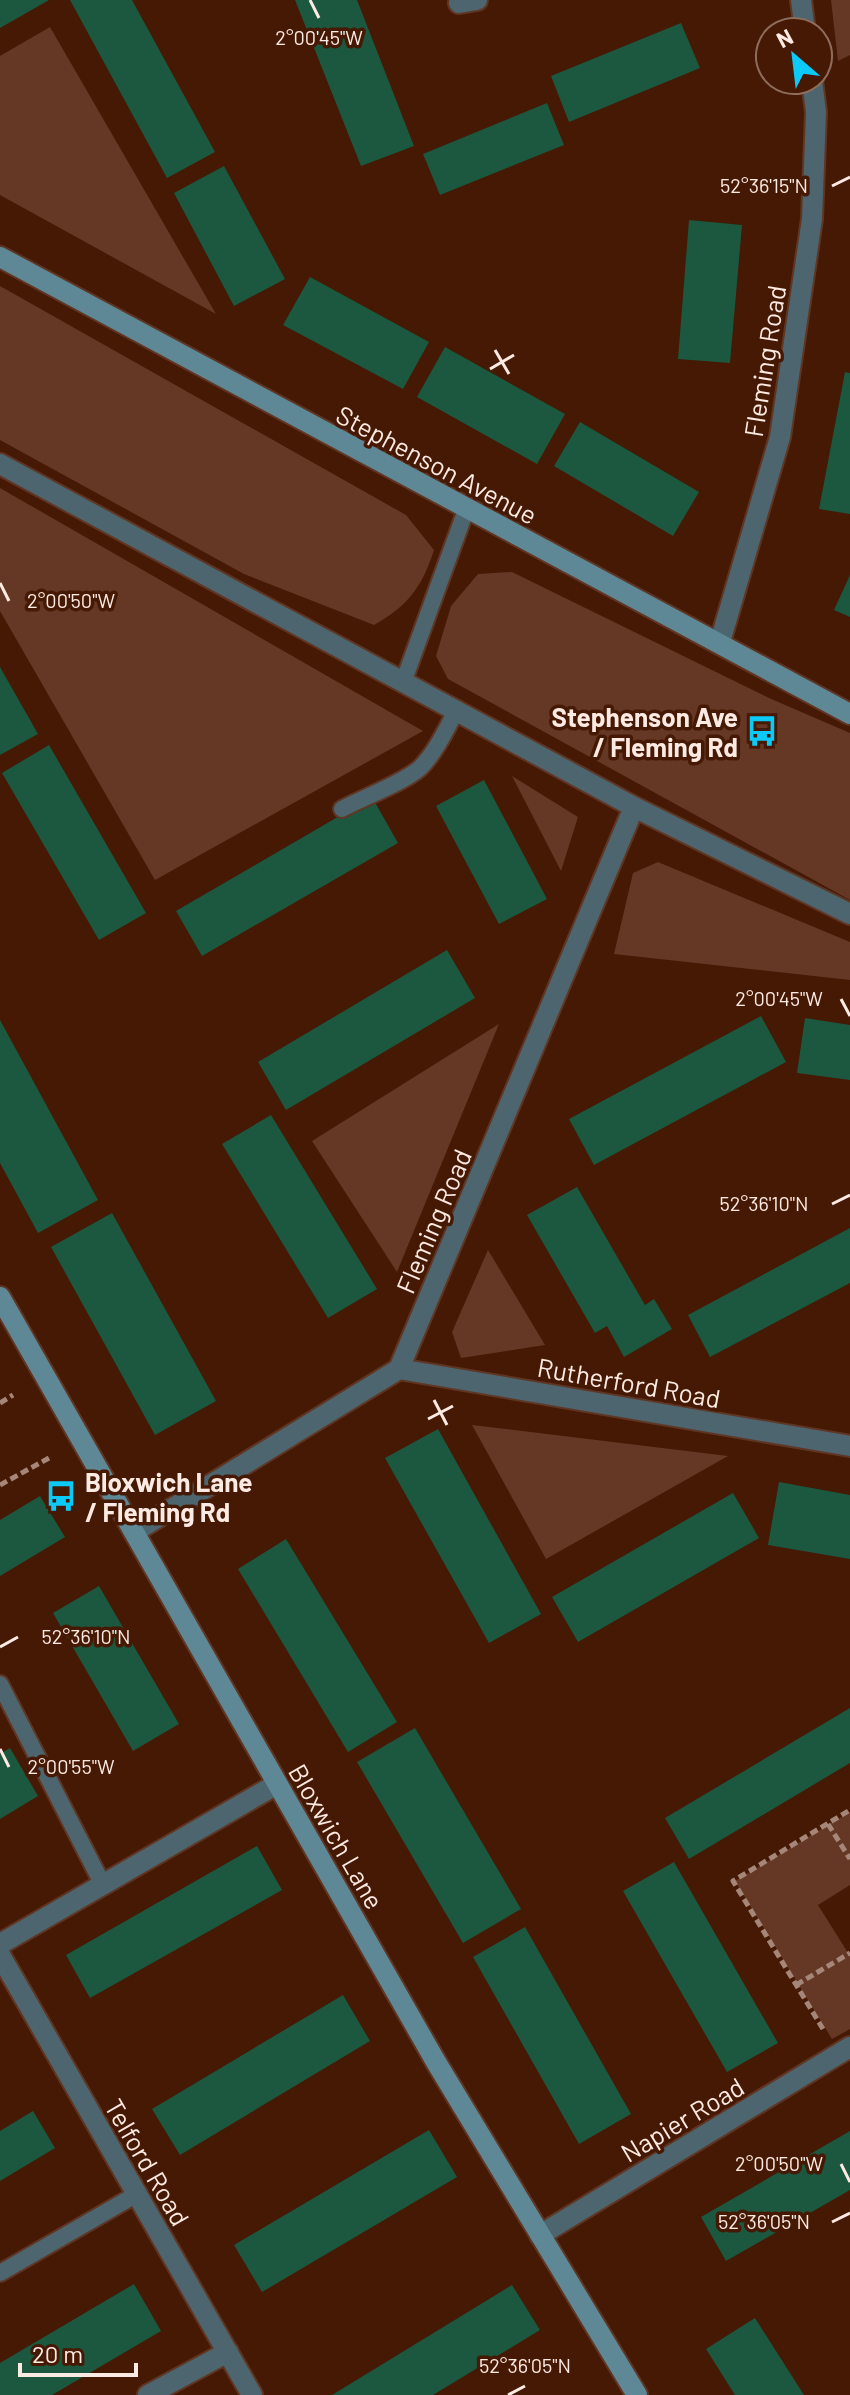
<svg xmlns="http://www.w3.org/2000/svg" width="850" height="2395" viewBox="0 0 850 2395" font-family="Barlow,sans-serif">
  <rect width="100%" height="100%" fill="#451904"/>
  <path fill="#653725" d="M831,0H850V55L838,61Z
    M50,27L216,314L0,195V56Z
    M0,286L406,515L434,550C422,587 408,606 374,625L244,574L0,440Z
    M0,488L423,731L155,880L0,611Z
    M512,572L769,698L850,733V900L448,679L436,656L451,606L478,574Z
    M512,776L578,817L561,871Z
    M658,862L850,942V980L614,954L633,873Z
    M499,1024L397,1272L312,1141Z
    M488,1250L545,1345L461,1358L452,1332Z
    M472,1425L728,1456L546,1559Z
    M850,1812V1885L818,1905L850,1956V2029L832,2039L735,1881Z"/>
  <path fill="#1b583f" d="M0,0H49L0,28Z
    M70,0H132L215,152L167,178Z
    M295,0H357L414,146L361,166Z
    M681,23L700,68L569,122L551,76Z
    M547,103L564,145L440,195L423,154Z
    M224,166L285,279L234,306L174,193Z
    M689,220L742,225L730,363L678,359Z
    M310,277L429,342L403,389L283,325Z
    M445,347L565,414L537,464L417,397Z
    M845,372L850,373V514L819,509Z
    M580,422L699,492L673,536L554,466Z
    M850,575V617L834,610Z
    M0,667L38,734L0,755Z
    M49,745L146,913L99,940L2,773Z
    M484,780L547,899L499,924L436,806Z
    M372,797L398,843L202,956L176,911Z
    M447,950L475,998L286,1110L258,1062Z
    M761,1016L786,1062L594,1165L569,1119Z
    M805,1018L850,1025V1080L797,1073Z
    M0,1020L98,1200L38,1233L0,1163Z
    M271,1115L377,1289L328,1318L222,1144Z
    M577,1187L645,1305L654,1299L672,1329L624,1357L607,1326L595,1333L527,1215Z
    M112,1213L216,1401L155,1435L51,1247Z
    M850,1228V1283L710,1357L688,1315Z
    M438,1429L541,1614L489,1643L385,1458Z
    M779,1482L850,1495V1559L768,1545Z
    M733,1493L759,1538L578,1642L552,1597Z
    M40,1496L65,1537L0,1576V1520Z
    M286,1539L397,1722L348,1752L238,1569Z
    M99,1586L179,1724L133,1751L53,1613Z
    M850,1708V1763L689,1859L665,1818Z
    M415,1728L521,1909L463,1943L357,1762Z
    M10,1748L38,1796L0,1819V1754Z
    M257,1846L282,1890L90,1998L66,1955Z
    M674,1862L778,2043L727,2072L623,1891Z
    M525,1927L631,2114L579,2144L473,1957Z
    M343,1995L370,2041L180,2155L152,2109Z
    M33,2111L55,2148L0,2181V2131Z
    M429,2130L457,2177L262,2292L234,2245Z
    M850,2131V2190L726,2261L701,2217Z
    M134,2284L161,2331L52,2395H0V2363Z
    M512,2285L540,2330L433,2395H332Z
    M755,2318L804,2395H735L706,2349Z"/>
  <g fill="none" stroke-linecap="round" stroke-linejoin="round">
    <defs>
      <path id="lane" d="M404,680L466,510
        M342,809C364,797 403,783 420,768C436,752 447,728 457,709
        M0,1684L103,1885
        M0,2273L137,2194"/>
      <path id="street" d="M801,0L805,32
        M459,3L477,0
        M0,464L634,807L850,914
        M720,642L780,437L812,219L816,112L812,80
        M399,1369L850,1446
        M134,1532L399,1369L634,807
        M0,1944L277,1784
        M0,1955L252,2395
        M540,2235L850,2047
        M148,2395L228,2352"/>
      <path id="secondary" d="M0,257L850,714
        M0,1297L436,2062L637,2395"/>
    </defs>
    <use href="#lane" stroke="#5f3623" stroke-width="20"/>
    <use href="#street" stroke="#5f3623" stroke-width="24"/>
    <use href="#secondary" stroke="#5f3623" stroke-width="24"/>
    <path stroke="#a58678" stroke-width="5" stroke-dasharray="8 4" stroke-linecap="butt" d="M0,1403L13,1395
      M0,1485L49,1458
      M828,1824L850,1859
      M796,1985L850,1953
      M823,2029L733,1881L850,1810"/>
    <use href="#lane" stroke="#4c656f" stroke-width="16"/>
    <use href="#street" stroke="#4c656f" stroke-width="20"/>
    <use href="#secondary" stroke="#5f8897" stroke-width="20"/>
  </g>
  <path fill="none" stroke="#fdeae3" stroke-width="3" d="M310,0L319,18M832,186L850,177M495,350L509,374M490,369L514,355M0,583L9,601M841,999L850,1016M832,1204L850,1195M434,1400L447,1425M428,1419L453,1406M0,1647L18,1637M0,1749L9,1767M841,2164L850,2182M832,2222L850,2213M508,2395L525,2386"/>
  <defs>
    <symbol id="bus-bare" viewBox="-9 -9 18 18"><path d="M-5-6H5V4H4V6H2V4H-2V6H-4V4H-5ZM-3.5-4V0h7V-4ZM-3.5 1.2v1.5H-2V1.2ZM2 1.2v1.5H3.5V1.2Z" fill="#0bcafa" stroke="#451904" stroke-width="2.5" paint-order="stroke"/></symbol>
  </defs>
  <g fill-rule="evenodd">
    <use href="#bus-bare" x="740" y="709" width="44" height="44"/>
    <use href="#bus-bare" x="39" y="1474" width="44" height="44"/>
  </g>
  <g text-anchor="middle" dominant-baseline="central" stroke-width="7" stroke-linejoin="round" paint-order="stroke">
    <g font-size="26" fill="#fdeae3" stroke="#451904">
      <text transform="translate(764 361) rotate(-81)">Fleming Road</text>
      <text transform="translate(437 464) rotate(28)">Stephenson Avenue</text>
      <text transform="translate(433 1221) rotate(-67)">Fleming Road</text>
      <text transform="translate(629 1382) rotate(10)">Rutherford Road</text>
      <text transform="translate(337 1836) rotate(60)">Bloxwich Lane</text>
      <text transform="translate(682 2119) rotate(-31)">Napier Road</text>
      <text transform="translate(148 2162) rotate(60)">Telford Road</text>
    </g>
    <g font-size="26" font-weight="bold" fill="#fdeae3" stroke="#451904" text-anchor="end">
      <text x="738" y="716">Stephenson Ave<tspan x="738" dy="30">/ Fleming Rd</tspan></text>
      <text x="85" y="1481" text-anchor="start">Bloxwich Lane<tspan x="85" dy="30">/ Fleming Rd</tspan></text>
    </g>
  </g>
  <g font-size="20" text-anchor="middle" fill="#fdeae3" stroke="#451904" stroke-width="7" stroke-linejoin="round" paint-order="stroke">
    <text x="319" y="45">2°00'45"W</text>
    <text x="764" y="193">52°36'15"N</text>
    <text x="71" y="608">2°00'50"W</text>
    <text x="779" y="1006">2°00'45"W</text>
    <text x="764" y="1211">52°36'10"N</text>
    <text x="86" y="1644">52°36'10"N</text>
    <text x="71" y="1774">2°00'55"W</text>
    <text x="779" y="2171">2°00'50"W</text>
    <text x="764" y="2229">52°36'05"N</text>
    <text x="525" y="2373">52°36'05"N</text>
  </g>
  <g transform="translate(794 56) rotate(332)"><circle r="38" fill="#451904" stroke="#8f6d5d" stroke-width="2"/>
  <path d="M0-6L14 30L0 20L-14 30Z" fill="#0bcafa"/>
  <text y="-12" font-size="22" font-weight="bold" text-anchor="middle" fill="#fdeae3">N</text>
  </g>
  <path d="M20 2363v12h116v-12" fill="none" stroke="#fdeae3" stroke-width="4"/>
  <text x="32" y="2363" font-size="24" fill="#fdeae3" stroke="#451904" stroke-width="6" paint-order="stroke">20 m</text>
</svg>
